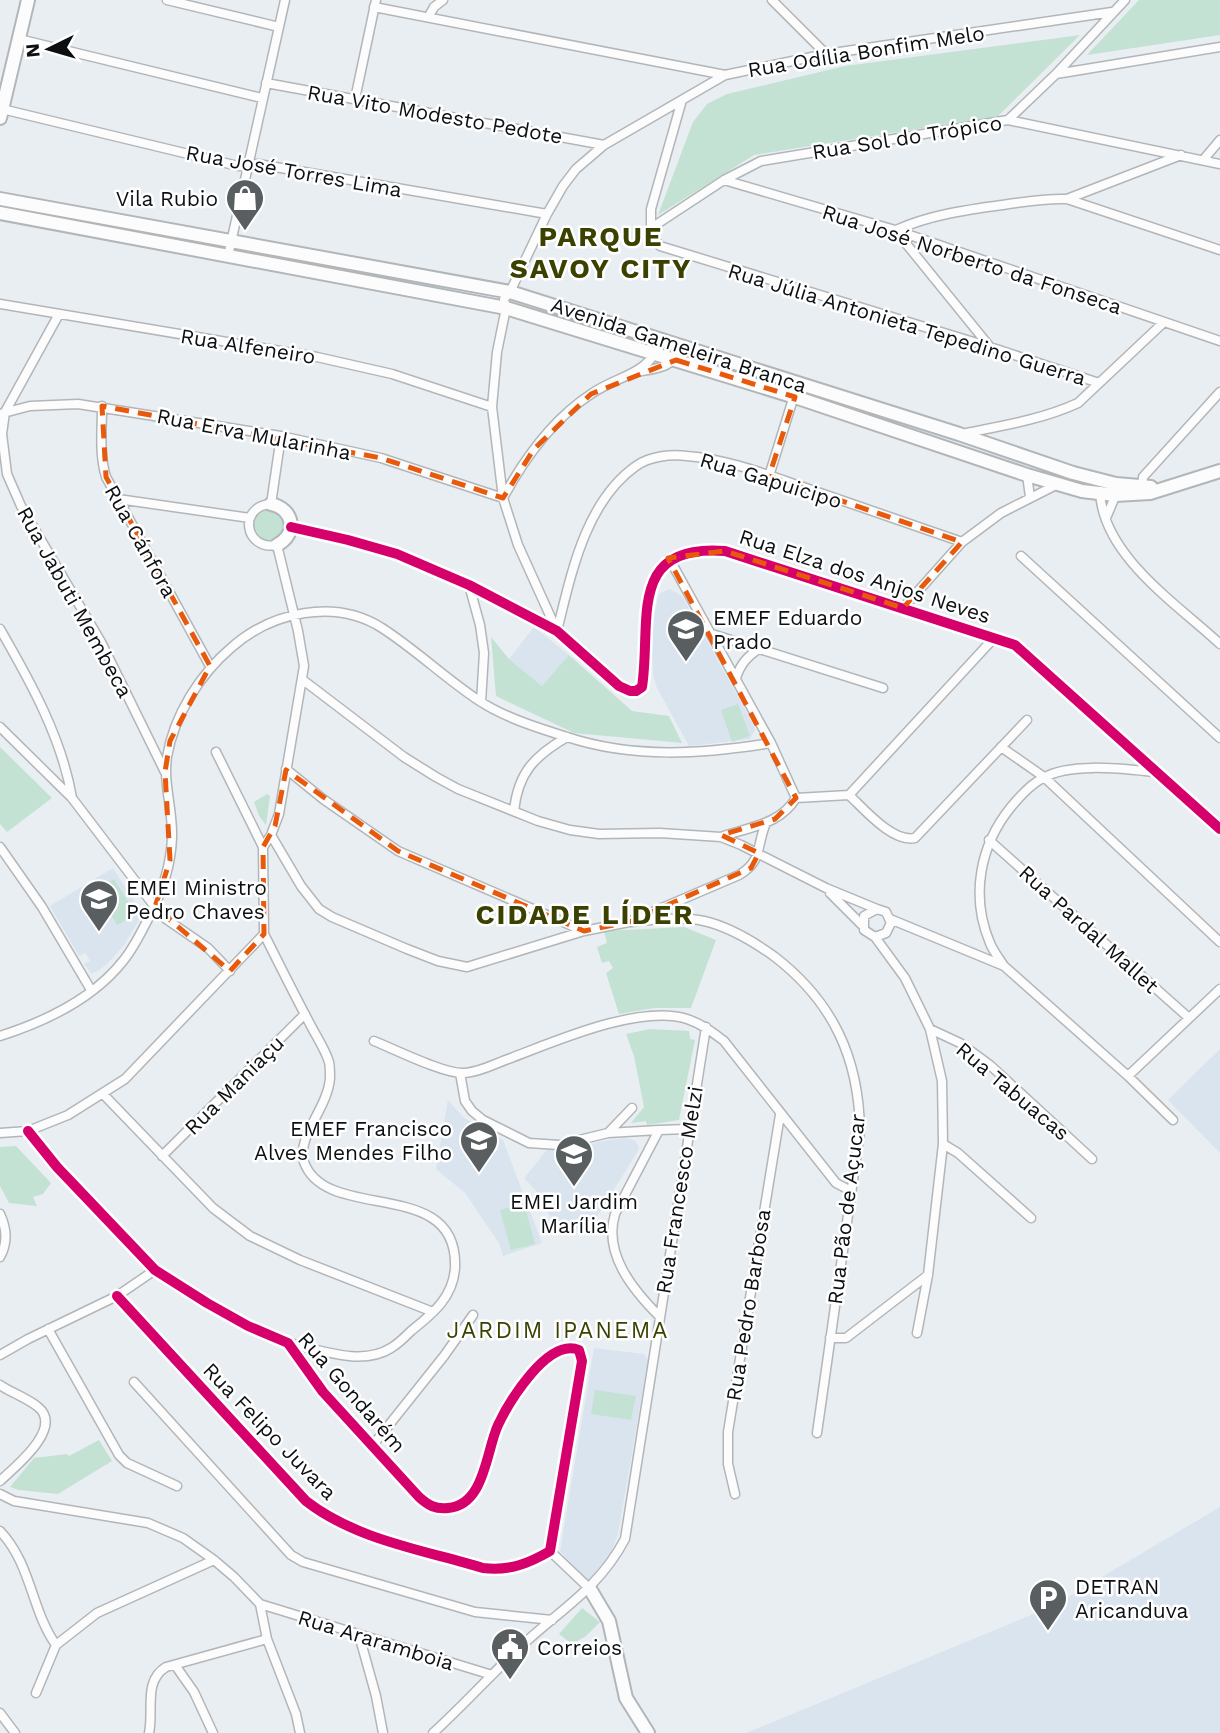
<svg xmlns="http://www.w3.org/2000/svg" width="1220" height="1733" viewBox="0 0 1220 1733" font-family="'Work Sans',sans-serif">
  <rect width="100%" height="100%" fill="#e9eef3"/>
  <path fill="#d9e4ee" d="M670,589L682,596L753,724L755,730L750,739L689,746L657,688L653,675L651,633L658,597L660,593Z
    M534,627L569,655L542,686L509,659Z
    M113,868L141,912L139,920L124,945L107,964L98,971L91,973L84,964L90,961L86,953L79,956L50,906Z
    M1220,1049V1153L1168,1100Z
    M448,1100L463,1117L503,1140L542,1243L503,1256L499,1243L465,1193L436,1169Z
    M624,1138L634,1140L639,1146L638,1151L593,1223L558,1233L539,1194L524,1178L547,1150L574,1149L603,1141Z
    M594,1348L644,1354L648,1360L618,1534L611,1552L588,1582L560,1551Z
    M1220,1507V1733H746L1053,1606Z"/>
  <path fill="#c3e2d3" d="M1139,0H1220V35L1087,55Z
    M1080,35L998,116L754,155L658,215L693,122L707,104L727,94L845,66Z
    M42,212L209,243L208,247L41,216Z
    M251,251L453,287L452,291L250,254Z
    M265,507L282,511L287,531L271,543C257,539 253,533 253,519Z
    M491,637L509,659L542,686L569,655L632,711L669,716L682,743L574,733L496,696Z
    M738,704L750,736L732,742L721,710Z
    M0,747L52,798L7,832L0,824Z
    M267,794L270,796L266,825L259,816L254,802Z
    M114,879L136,914L117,925L96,890Z
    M684,927L716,940L691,1008H654L619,1014L606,973L613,968L609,961L602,963L597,947L607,943L604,931Z
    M650,1029L689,1031L690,1039L695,1040L679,1120L647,1125L646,1121L631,1123L644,1107L634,1056L626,1034Z
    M16,1146L51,1183L43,1194L33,1197L37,1206L9,1203L0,1186V1147Z
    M524,1203L535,1244L511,1250L500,1210Z
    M595,1390L636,1396L631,1420L591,1414Z
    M99,1440L112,1461L58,1494L19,1490L10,1487L34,1458L67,1454L69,1456Z
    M582,1608L600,1622L586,1636L572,1644L559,1634Z"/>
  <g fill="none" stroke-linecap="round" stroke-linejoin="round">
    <defs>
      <path id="street" d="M167,0L279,27
        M772,0L826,54
        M374,7L725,75
        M429,16L434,7L443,0
        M19,39L262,98
        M1056,74L1220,47
        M266,83L604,145
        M355,99L376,0
        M682,100L651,209V228L655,240L660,246L990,347L1099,383
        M2,109L238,166L258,164L547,214
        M1008,120L1056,74L1125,0
        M1204,159L1220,140
        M724,180L895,230L1220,341
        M1067,199L1181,155
        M651,228L724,180L761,161L1008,120L1220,164
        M895,230L990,347
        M896,230C930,215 965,210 1002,205C1024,202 1045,198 1067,199L1220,250
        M228,256L285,0
        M0,304L317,357L392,374L492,407
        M59,314L5,412L2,434L7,474L21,506L101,642L165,772
        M636,372C661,368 671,368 684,346
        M102,406C102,430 99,454 106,477L210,666
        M0,414L30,406L78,404L281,436L381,458L503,498C524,459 553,419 591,394C620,374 646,377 663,340
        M961,434C1000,426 1041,420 1078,403L1163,323
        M1027,475L1030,497
        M769,476L798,383
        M1142,489L1143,477L1220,392
        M1100,491C1102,555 1177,604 1220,644
        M118,499L250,518
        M1106,518L1117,492
        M291,527L348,540L397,554L469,585L557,631L619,686L630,691H636L642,687C652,622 626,543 725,551L1015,645L1220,829
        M1021,556L1220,738
        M670,560L771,743L796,798C780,825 748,827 721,837
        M469,585L480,625L484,653L481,702
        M903,608L962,542L1001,513L1058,484
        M0,629C30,681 62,738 72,798
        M557,631L518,545L503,498L492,407L497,352L506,308L504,299L510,292L547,214L563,186L576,169L604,145L725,75L826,54L1112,12
        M557,631C571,575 585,502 636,466C650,456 671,454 687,456C727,459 768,475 806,488C858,506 910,524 962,542
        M712,634L883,688
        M736,678C741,663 747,657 760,648
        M303,680L404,757L436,777L458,789L538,821L570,830L599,834L660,833L721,837L741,845L826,888L877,909
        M0,727L72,798L155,907L166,919L208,948L230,971
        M1001,747L1044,777L1220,942
        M286,769L323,799L398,851L584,931
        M849,795L994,638
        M796,798L849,795C865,810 893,843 915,838L1027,720
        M514,811C518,773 534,756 567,737
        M271,835L301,886L319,909L332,917L407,949L438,961L467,967L584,931L629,922L739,875C763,861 756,846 766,823
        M989,840L1189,1018
        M0,847L42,907L91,990
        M263,847L271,835L279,814L304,666L298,631L277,545C244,551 238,506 271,504L281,436
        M830,893L862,925
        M890,919L1004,966L1128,1076L1173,1120
        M629,922C653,920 680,916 704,921C730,927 753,941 775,957C833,1002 859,1058 860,1131L817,1433
        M264,934C279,964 294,994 310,1024C316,1036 325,1049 329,1062C330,1066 330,1073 330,1078C328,1108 296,1137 304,1162C326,1224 459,1175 455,1268C453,1298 432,1314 411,1331C405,1337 398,1344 391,1348C361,1367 319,1349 288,1343
        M875,937L886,933L891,923L886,912L877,909L864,916V930L875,937L905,978L930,1029L942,1081L943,1144L928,1275L917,1333
        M1004,966C999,958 993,951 990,943C970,896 980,845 1011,807C1020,796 1031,784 1043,778C1070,762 1124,769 1154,772
        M930,1029L960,1043L991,1066L1092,1159
        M0,1036C44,1022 93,999 123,961C133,949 141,933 148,919C162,893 171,867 172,837C173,810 163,783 167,757C174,715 200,674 232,647C272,612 335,598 382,628C416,650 445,678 478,700C503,717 538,728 567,737C634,759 703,754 771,743
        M374,1041C394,1049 446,1075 465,1073C481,1072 496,1063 511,1058C556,1041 640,1004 687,1019C702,1024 712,1032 724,1041L836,1183L851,1191
        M460,1073L465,1101L472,1111L483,1120L529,1143L559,1145L608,1133L632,1108
        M1128,1076L1220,989
        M103,1094L213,1208L250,1236L300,1260L433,1312
        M28,1131L57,1167L155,1270L207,1303L248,1326L288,1343L323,1392L419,1497C429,1506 435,1509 448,1508C485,1505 486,1451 498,1425C509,1402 548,1337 579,1350L582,1361L550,1551C528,1564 509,1571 483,1568C424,1550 356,1540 306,1501L117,1296
        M0,1133L28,1131L68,1115L125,1079L264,934L263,847L216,752
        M608,1133L659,1130
        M943,1144L958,1153L1031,1218
        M162,1156L305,1014
        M0,1214C7,1229 8,1243 0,1257
        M660,1317C633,1290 603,1254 615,1214L659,1130L689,1129
        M48,1329L119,1455L127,1463L177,1486
        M830,1338H846L928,1275
        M0,1355L28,1339L117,1296L155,1270
        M134,1382L291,1555L303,1562L475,1612L552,1620
        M0,1385C12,1393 27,1398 38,1407C64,1428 15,1467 0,1481
        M373,1445L444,1356L473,1315
        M0,1494L14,1501L148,1523L183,1538L214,1560L234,1577L260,1604L267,1639L296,1714L300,1733
        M735,1494L728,1464V1432L780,1115
        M0,1531C32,1565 31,1610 56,1645L36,1693
        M550,1551L590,1589
        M260,1604L492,1675
        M359,1635L376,1696L383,1733
        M56,1645L97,1613L214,1560
        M175,1665L194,1692L213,1733
        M0,1713L15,1733
        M149,1733C154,1710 143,1681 166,1667L267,1639
        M433,1733C466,1703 496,1669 529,1639C566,1606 600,1586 625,1539L706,1027"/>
      <path id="secondary" d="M0,118L28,0
        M0,199L510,292L959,434L1073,473L1116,484L1151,487
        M0,213L506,308L795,397L1027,475L1082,491L1115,495L1150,493L1220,471
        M271,504C294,509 298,534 277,545
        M590,1589L609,1621L626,1698L648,1733"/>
    </defs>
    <use href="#street" stroke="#b2b6b9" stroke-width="11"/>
    <use href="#secondary" stroke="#b2b6b9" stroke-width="16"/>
    <use href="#street" stroke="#fcfcfd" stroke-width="8"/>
    <use href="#secondary" stroke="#fcfcfd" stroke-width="12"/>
    <defs>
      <path id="cycleway" d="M291,527L348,540L397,554L469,585L557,631L619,686L630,691H636L642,687C652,622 626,543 725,551L1015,645L1220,829
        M28,1131L57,1167L155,1270L207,1303L248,1326L288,1343L323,1392L419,1497C429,1506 435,1509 448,1508C485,1505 486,1451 498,1425C509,1402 548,1337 579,1350L582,1361L550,1551C528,1564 509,1571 483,1568C424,1550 356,1540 306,1501L117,1296"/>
    </defs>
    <use href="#cycleway" stroke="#fff" stroke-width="15"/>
    <use href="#cycleway" stroke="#d6006c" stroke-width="10"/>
  </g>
  <path fill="none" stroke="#e8590c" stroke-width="5" stroke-dasharray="14 9" stroke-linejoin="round" d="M676,360L795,397L769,476L962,542L903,608L725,551L668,558L796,798L775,819L721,835L759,853L751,868L629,922L584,931L398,851L286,770L275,826L263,847L264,934L230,971L155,907L170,860L165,772L170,741L210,666L106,477L102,406L381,458L503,498L534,449L591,394Z"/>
  <defs>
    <symbol id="shop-pin" viewBox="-11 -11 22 30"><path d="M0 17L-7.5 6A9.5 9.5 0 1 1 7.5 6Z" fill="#595e61" stroke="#fff"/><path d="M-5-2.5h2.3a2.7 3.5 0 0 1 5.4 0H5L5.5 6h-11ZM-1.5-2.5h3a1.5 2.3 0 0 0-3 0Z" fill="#fff"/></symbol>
    <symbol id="school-pin" viewBox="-11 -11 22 30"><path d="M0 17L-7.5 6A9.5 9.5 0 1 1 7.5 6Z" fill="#595e61" stroke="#fff"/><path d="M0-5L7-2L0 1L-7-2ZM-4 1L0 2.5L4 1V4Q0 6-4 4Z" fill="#fff"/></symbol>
    <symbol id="parking-pin" viewBox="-11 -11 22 30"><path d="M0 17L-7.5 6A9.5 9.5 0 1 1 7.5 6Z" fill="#595e61" stroke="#fff"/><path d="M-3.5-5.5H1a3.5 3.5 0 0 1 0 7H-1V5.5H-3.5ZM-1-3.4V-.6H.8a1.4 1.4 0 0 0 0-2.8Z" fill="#fff"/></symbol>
    <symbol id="civic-pin" viewBox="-11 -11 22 30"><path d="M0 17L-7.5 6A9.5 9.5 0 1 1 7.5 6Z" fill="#595e61" stroke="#fff"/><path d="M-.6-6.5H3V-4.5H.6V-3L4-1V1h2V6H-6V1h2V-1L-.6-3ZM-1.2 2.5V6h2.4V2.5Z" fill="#fff"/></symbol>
  </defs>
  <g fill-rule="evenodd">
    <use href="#shop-pin" x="223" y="176" width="44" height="60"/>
    <use href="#school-pin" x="664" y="607" width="44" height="60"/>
    <use href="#school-pin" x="77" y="877" width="44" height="60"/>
    <use href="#school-pin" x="457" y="1118" width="44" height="60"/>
    <use href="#school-pin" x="552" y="1132" width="44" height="60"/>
    <use href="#parking-pin" x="1026" y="1576" width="44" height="60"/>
    <use href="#civic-pin" x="488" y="1625" width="44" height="60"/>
  </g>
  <g text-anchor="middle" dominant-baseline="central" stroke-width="5" stroke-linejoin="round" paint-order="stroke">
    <g font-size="21" fill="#0c1012" stroke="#fff">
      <text transform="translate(866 51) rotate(-9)">Rua Odília Bonfim Melo</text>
      <text transform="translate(435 114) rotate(10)">Rua Vito Modesto Pedote</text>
      <text transform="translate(907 137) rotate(-9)">Rua Sol do Trópico</text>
      <text transform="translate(294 171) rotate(10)">Rua José Torres Lima</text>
      <text transform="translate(972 259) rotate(18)">Rua José Norberto da Fonseca</text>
      <text transform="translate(907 324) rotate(17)">Rua Júlia Antonieta Tepedino Guerra</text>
      <text transform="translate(679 345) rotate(18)">Avenida Gameleira Branca</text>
      <text transform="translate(248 346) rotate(9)">Rua Alfeneiro</text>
      <text transform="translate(254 434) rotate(11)">Rua Erva Mularinha</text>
      <text transform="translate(771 480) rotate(17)">Rua Gapuicipo</text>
      <text transform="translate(141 541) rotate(61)">Rua Cánfora</text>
      <text transform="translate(865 576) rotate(18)">Rua Elza dos Anjos Neves</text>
      <text transform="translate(75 602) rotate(61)">Rua Jabuti Membeca</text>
      <text transform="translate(1089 929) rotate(42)">Rua Pardal Mallet</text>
      <text transform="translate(234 1085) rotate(-45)">Rua Maniaçu</text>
      <text transform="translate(1013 1091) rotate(40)">Rua Tabuacas</text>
      <text transform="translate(679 1190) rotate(-81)">Rua Francesco Melzi</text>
      <text transform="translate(846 1209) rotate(-83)">Rua Pão de Açucar</text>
      <text transform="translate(748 1305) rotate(-81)">Rua Pedro Barbosa</text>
      <text transform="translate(352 1392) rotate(49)">Rua Gondarém</text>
      <text transform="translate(270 1431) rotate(46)">Rua Felipo Juvara</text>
      <text transform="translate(376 1640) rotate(17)">Rua Araramboia</text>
    </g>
    <g font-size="21" fill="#0c1012" stroke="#fff" text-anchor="start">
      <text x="218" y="198" text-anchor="end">Vila Rubio</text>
      <text x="713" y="617">EMEF Eduardo<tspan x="713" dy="24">Prado</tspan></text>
      <text x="126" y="887">EMEI Ministro<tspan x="126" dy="24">Pedro Chaves</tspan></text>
      <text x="452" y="1128" text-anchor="end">EMEF Francisco<tspan x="452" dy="24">Alves Mendes Filho</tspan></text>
      <text x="574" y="1201" text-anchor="middle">EMEI Jardim<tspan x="574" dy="24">Marília</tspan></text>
      <text x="1075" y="1586">DETRAN<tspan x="1075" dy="24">Aricanduva</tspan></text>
      <text x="537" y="1647">Correios</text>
    </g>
    <g font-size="23" letter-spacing="2" fill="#3b4101" stroke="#fff">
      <text x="558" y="1330">JARDIM IPANEMA</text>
    </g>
    <g font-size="28" font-weight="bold" letter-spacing="2" fill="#3b4101" stroke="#fff">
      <text x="601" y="236">PARQUE<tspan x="601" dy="32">SAVOY CITY</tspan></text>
      <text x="585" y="914">CIDADE LÍDER</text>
    </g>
  </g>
  <g transform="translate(49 49) rotate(265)" stroke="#ffffff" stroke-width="5" paint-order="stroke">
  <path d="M0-5L12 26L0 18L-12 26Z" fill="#0c1012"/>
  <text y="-10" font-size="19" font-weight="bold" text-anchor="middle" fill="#0c1012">N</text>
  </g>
</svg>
